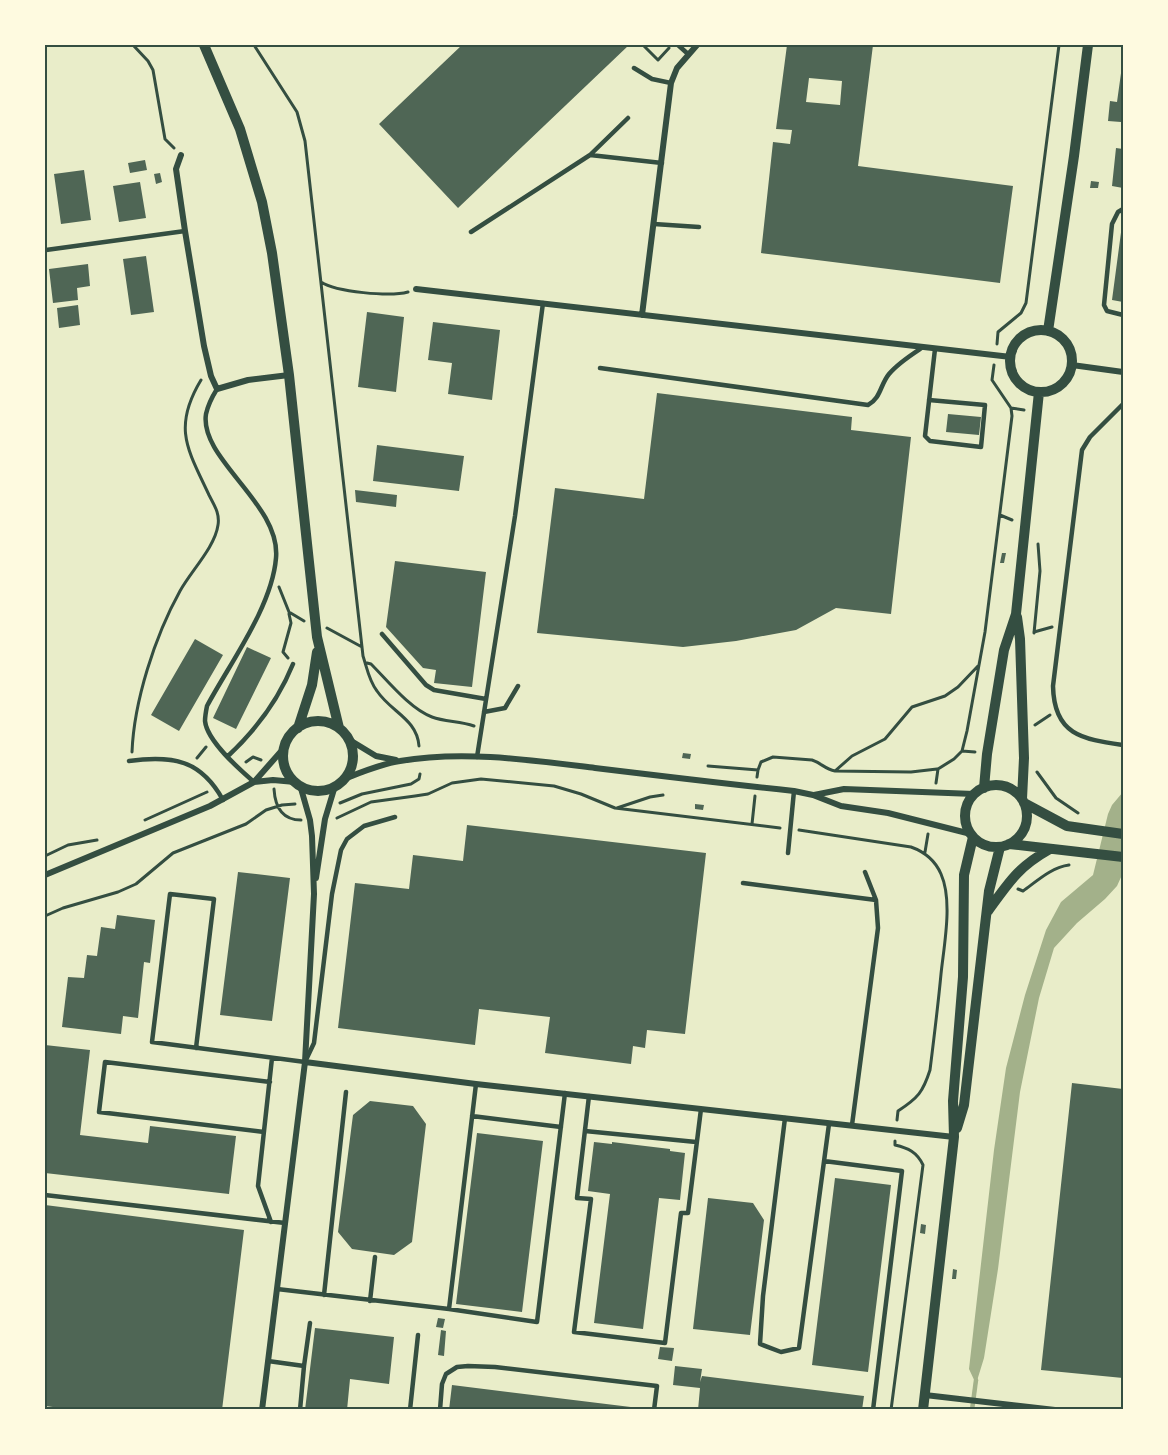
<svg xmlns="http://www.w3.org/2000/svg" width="1168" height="1455" viewBox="0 0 1168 1455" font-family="'Open Sans',sans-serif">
  <rect width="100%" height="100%" fill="#e9edc9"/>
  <path fill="#a3b18a" d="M1123,792L1122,875L1117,886L1105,899L1077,923L1054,948L1039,998L1020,1092L998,1269L984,1358L976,1384L969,1369L994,1150L1006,1068L1025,995L1046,930L1061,902L1093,875L1108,814L1112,805Z"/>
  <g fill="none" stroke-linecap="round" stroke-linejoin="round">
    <path stroke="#a3b18a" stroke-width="4.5" d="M972,1410L976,1380"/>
  </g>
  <path fill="#4f6655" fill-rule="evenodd" d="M462,45H629L458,208L379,124Z
    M787,45H873L858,166L1013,186L1000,283L761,253L773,142L790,144L792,130L776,129ZM809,78L842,81L840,105L806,102Z
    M1122,66L1123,114L1121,122L1108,121L1110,101L1117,102Z
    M1116,148L1123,149V188L1112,186Z
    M145,160L147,170L130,173L128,163Z
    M84,170L91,220L61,224L54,174Z
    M160,173L162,182L156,184L154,174Z
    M1091,181L1099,182L1098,188H1090Z
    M140,182L146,218L119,222L113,186Z
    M1122,225H1123V302L1112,300Z
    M146,256L154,312L131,315L123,259Z
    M88,264L90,286L77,288L78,300L53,303L49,269Z
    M78,305L80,325L59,328L57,308Z
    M367,312L404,317L396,392L358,387Z
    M433,322L500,330L492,400L448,394L452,363L428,360Z
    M657,393L852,417L851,430L911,437L891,614L836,608L796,630L736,641L683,647L537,633L555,488L644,499Z
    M948,414L981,417L979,435L946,432Z
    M377,445L464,456L459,491L373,481Z
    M355,490L397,495L396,507L356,502Z
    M1002,553H1006L1004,563H1000Z
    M395,561L486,572L472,687L434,683L436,670L423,668L386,627Z
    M195,639L223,655L179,731L151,715Z
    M247,647L271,658L236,729L213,718Z
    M683,753L691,754L690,759L682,758Z
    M695,804L704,805L703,810L695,809Z
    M467,825L706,853L685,1034L647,1030L645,1048L633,1046L631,1064L545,1053L550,1017L479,1009L475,1045L338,1028L355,883L409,889L413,855L463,861Z
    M238,872L290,878L272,1021L220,1015Z
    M117,915L155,920L150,963L144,962L138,1018L123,1016L121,1034L62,1027L68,977L84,978L87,955L97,956L101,927L115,929Z
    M45,1045L90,1050L80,1135L148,1143L150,1126L236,1136L229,1194L45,1173Z
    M1072,1083L1123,1089V1378L1041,1370Z
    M370,1101L413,1106L426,1124L412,1242L394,1255L352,1249L338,1232L353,1115Z
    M477,1133L543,1141L522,1312L456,1304Z
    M594,1142L612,1144V1142L670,1149V1151L685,1153L680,1200L659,1198L643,1329L594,1323L610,1194L588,1191Z
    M835,1178L891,1185L868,1372L812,1365Z
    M708,1198L753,1203L764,1220L750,1335L693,1329Z
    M45,1205L244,1230L222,1410H76L45,1406Z
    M921,1224L926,1225L925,1234L920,1233Z
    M953,1269L957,1270L956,1279H952Z
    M438,1318L445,1319L443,1328L436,1327Z
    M315,1328L394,1337L389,1384L350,1379L347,1410H305Z
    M441,1330L446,1331L444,1356L438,1355Z
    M660,1347L674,1348L672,1361L658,1359Z
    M675,1366L702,1369L700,1382L702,1376L864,1396L862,1410H698L700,1388L673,1385Z
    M452,1385L647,1409V1410H449Z"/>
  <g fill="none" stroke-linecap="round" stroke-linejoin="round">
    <path stroke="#344e41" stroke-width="3" d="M133,45L148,61L153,70L165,139L174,148
      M254,45L297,112L305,141L363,656C367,668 369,681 377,691C391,712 417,719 419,746
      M643,45L658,60L669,48
      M321,282C336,292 390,297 408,292
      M997,344L998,332L1021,313L1026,303L1059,45
      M1011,408L1024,410
      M1000,515L1012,520
      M279,587L289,612L304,621
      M327,628L362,647
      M1034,632L1052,627
      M1034,633L1040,571L1038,544
      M288,658L283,652L291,623L289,614
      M367,663L371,664C387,680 410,709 432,717C445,722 460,721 474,726
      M1035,725L1050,715
      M962,751L975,752
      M132,752C134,701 155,636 180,591C191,571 215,547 218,525C220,513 214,505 209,495C188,450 172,428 201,380
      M197,758L206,747
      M246,762L253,757L261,760
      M708,766L758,770L757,777
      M758,770L761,762L773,757L812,760C821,763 825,769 835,771L911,772L937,769
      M835,771L852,756L885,739L912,707L945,696L958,687L978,666
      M1037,772L1056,798L1078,813
      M936,783L938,769L954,759L962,751L967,731L985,632L1012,416L1011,408L992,380L994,365
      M274,789C275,806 281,820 301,820
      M340,803L362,794L411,784L419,779L420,774
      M617,808L650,797L663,795
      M337,818L371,802L415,796L428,794L452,783L481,779L554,786L581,794L615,808L780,828
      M145,820L207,792
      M752,824L755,796
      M799,830L911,847C925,852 935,860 941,874C953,901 944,945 941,974C938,1006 934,1038 930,1070C923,1092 918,1098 898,1111L897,1120
      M925,852L928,834
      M45,856L68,845L97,840
      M1018,889L1023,891C1037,881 1052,867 1069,865
      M45,916L63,908L118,892L136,884L173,853L246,824L266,810L282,805L295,804
      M891,1410L923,1165C917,1152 908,1148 895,1145V1141"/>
    <path stroke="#344e41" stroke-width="4.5" d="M678,45L688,54
      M634,68L652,79L671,83
      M590,155L662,163
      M1123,209L1118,212L1112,224L1104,305L1107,311L1123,315
      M654,224L699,227
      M471,232L590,155L628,118
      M46,250L185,231
      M600,368L868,405C881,398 880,385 889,374C898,363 911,355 923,347
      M217,389C212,397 208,405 206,414C199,459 281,504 276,558C272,607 230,663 207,706C206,711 205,716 205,721C207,741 239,769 254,782
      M929,400L985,405L981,447L930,441L925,436L935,349
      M1123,404L1090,437L1082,450L1053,686C1054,735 1082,739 1123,745
      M382,634L426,685L434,690L486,699
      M484,712L505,708L518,686
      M228,756C257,729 278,701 293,664
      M477,757L515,516L543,303
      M129,761C173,755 201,760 223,800
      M788,853L794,791
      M743,883L876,900
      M196,1048L214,899L170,894L152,1042L305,1062L314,1043L332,894L341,850L347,839L364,826L395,817
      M589,1096L577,1198L591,1199L574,1332L665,1343L681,1213H688L701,1109
      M472,1116L561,1127
      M785,1118L763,1296L760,1344L781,1352L799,1348L829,1124
      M852,1125L878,928L876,900L865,872
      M585,1131L696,1142
      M264,1132L99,1112L105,1062L270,1082
      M824,1161L902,1171L873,1410
      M45,1195L285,1223
      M271,1222L258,1186L272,1058
      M277,1289L449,1309L537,1322L565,1093
      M324,1295L346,1092
      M370,1301L375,1257
      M449,1309L476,1084
      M268,1361L304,1366L310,1323
      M300,1410L304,1366
      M410,1410L418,1335
      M440,1410L442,1384L446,1374L457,1367L468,1366L495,1367L657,1386L654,1410"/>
    <path stroke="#344e41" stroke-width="6" d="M181,155L176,169L185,231L204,346L211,376L217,389L248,380L289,375
      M416,289L1011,357
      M642,315L671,83L677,68L697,45
      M1072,365L1123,372
      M348,739L376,756L396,760
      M344,779C362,772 380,764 400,761C463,750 531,760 595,768C661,776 727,784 794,791L813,795L841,806L888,813L971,834
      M254,782L273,780L295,782
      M300,785L310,820L312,836L314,894L305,1062
      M814,795L844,789L974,794
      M45,875L210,806L254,782L284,748
      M316,878L325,819L335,786
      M925,1395L1055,1410
      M262,1410L305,1062L476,1084L954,1137"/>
    <path stroke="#344e41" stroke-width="10" d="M204,45L240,129L262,202L272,253L289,375L317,637L339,728
      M1010 361a31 31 0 1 1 62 0a31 31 0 1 1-62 0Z
      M1048,331L1074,156L1088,45
      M1017,617L1020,639L1024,758L1022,799
      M283 756a35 35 0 1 1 70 0a35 35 0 1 1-70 0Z
      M298,728L312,685L317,652
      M965 816a31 31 0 1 1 62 0a31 31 0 1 1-62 0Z
      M984,788L987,754L1004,650L1016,614L1039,392
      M1024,803L1067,826L1123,834
      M1009,844L1123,857
      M988,911C1009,882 1018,867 1050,849
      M957,1128L964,1105L989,891L1000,847
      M923,1410L954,1137L953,1101L963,977L964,875L973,837"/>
  </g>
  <rect width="1168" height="1455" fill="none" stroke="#fefae0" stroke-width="93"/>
  <rect x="46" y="46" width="1076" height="1362" fill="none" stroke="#344e41" stroke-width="2"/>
</svg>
